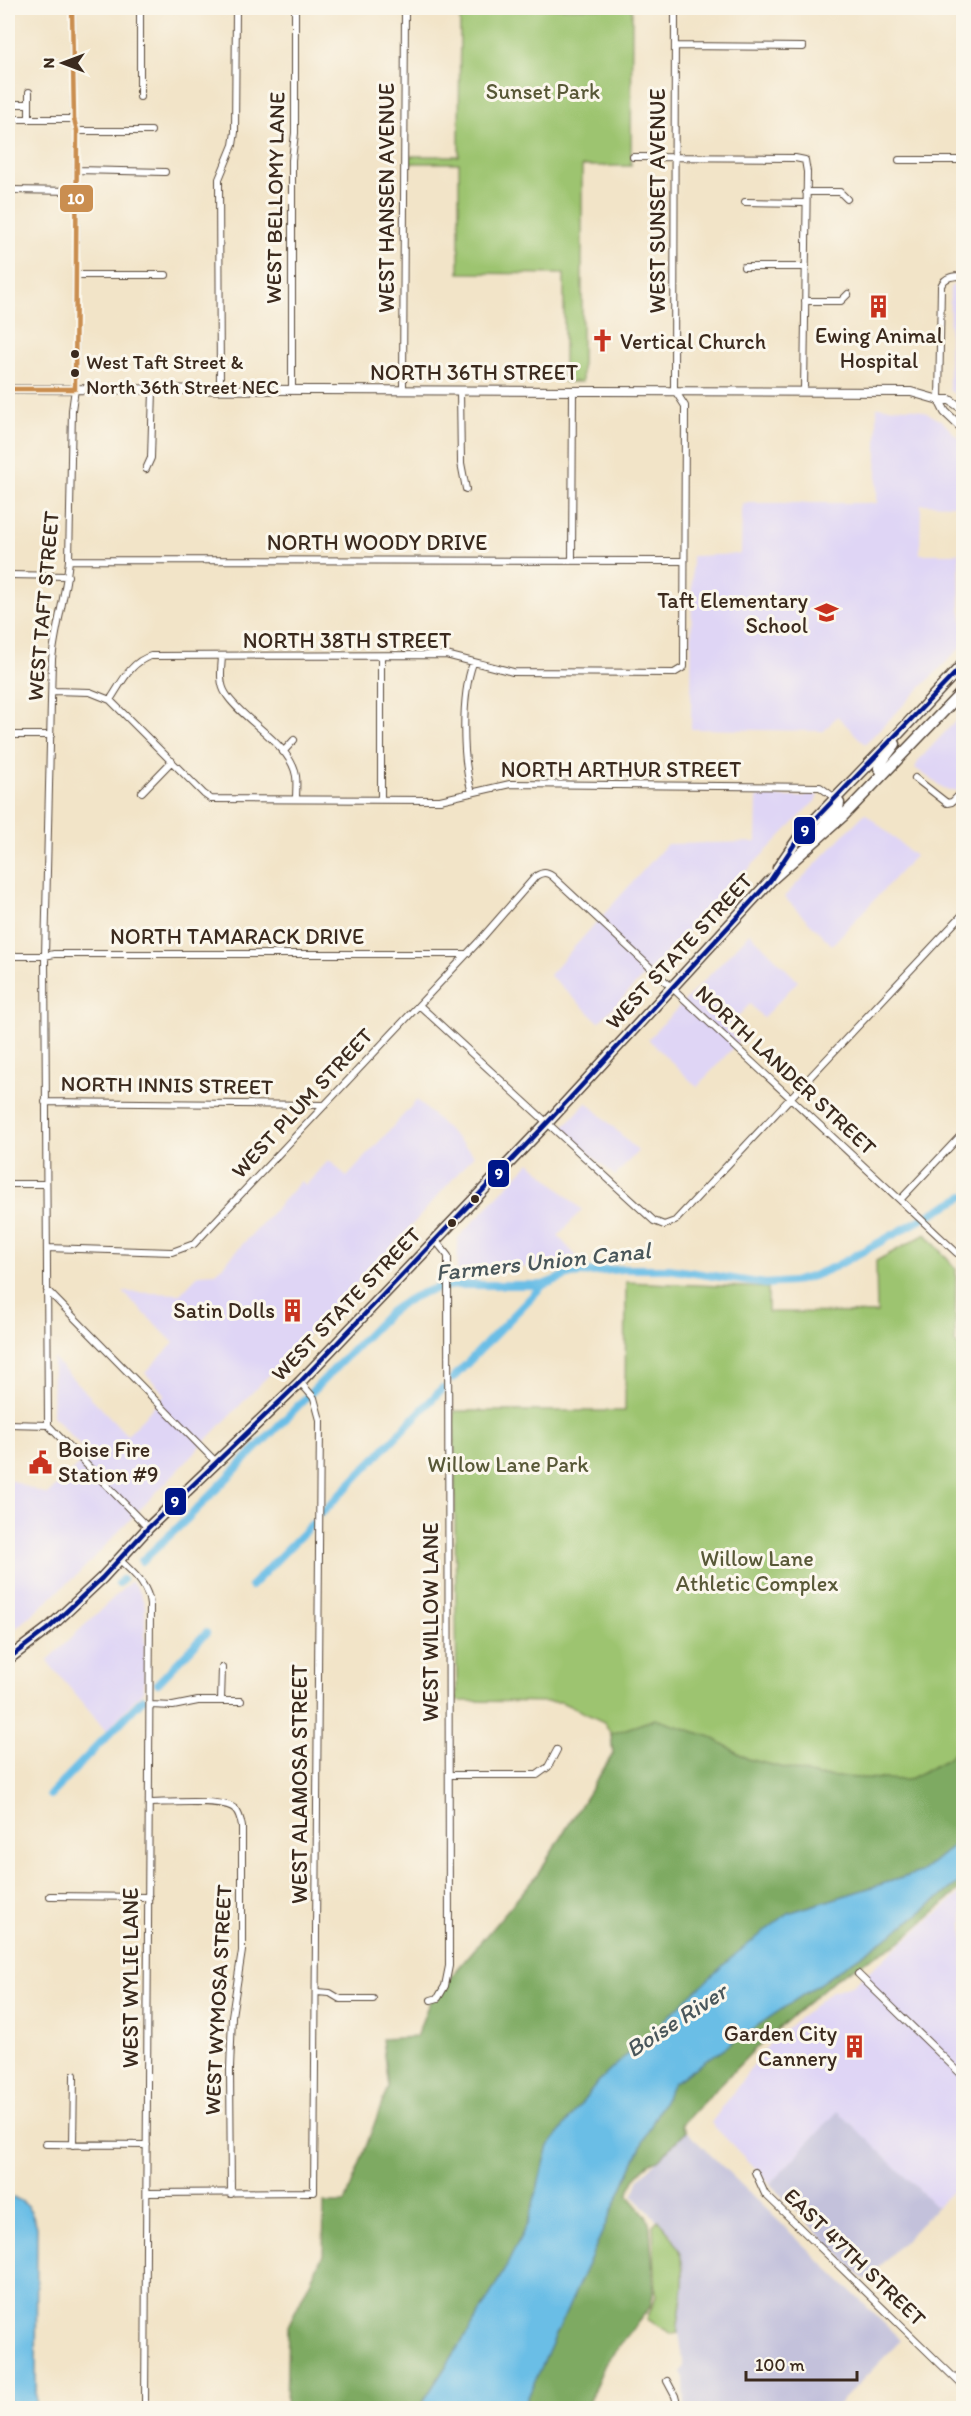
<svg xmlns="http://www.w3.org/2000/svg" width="971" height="2416" viewBox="0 0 971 2416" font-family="Itim,sans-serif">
  <rect width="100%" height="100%" fill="#fbf7ec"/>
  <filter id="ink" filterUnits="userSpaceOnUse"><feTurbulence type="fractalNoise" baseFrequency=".0167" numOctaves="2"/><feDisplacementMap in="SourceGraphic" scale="12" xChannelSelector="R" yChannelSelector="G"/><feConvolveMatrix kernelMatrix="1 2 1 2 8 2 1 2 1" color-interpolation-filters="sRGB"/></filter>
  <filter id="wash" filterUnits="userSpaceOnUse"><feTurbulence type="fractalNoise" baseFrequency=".008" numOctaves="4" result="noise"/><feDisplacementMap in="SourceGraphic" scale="24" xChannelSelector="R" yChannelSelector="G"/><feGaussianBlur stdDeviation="1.35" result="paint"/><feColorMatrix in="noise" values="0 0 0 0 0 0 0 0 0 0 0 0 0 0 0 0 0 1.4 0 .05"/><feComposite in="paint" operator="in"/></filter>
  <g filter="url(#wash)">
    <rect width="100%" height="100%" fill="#f2e4c8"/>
    <path fill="#dfd5f5" d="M954,284H963V399L950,391L949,383L950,288Z
      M877,407L912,408L925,412L942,421L963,443V476L961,484L959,505L921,504L920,554H954L959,552L960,608L963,625V645L865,744L837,716L824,731L691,729L692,556L741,554L742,503H877Z
      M963,713V784L958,790L948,791L915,768L919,760Z
      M808,794L818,795L816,800L599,1022L549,975L667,844L756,842L757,797H803Z
      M865,813L915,856L832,945L784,897Z
      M750,933L798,981L763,1018L750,1004L726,1028L739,1041L697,1087L648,1039Z
      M417,1100L474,1155L404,1234L79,1573L8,1635V1479L47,1495L89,1455L52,1415L53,1358L127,1435L165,1394L145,1373L174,1343L123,1292L180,1294L199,1274L216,1273L301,1181L306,1185L329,1160L347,1177Z
      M587,1102L638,1151L615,1176L562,1129Z
      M530,1162L582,1210L558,1236L582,1262L457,1273L458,1238Z
      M131,1581L140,1592L145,1606L144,1690L106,1731L47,1661Z
      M963,1891V2180L937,2207L838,2112L770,2184L711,2123L769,2044L830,1992L854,1984Z"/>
    <path fill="#c3c1db" d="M838,2111L937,2207L865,2281L770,2184Z
      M686,2131L901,2340L835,2408H685L684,2379L681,2372L684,2366L678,2326L684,2270L672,2235L633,2196L639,2179Z"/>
    <path fill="#9dc470" stroke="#6c7747" stroke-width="1.5" d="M460,8H632L631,166H582V382H564V274L459,273V163H410V156H459Z
      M926,1234L956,1269L955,1343L964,1350V1779L454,1978L538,1874L613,1754L611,1734L604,1722L561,1702L457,1701L454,1411H625L626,1282L768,1288V1312L877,1313L876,1261Z
      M658,2220C693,2255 683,2283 678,2326L679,2333L672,2334L647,2319L656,2296L653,2225Z"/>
    <path fill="#7eaa62" stroke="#5c6a40" stroke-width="1.5" d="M655,1719L711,1737L748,1759L818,1776L907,1780L948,1759L963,1740L964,1834L961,1840L921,1872L788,1913L598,2082L549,2146L528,2222L505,2269L472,2326L419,2408H286L288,2326L323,2255L324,2203H345L388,2087L382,2039L416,2037L429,2003L538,1874L613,1754L611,1734Z
      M963,1879V1887L900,1942L836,1978L755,2049L683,2123L681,2125L686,2131L658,2160C645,2162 629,2183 629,2196L647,2217L650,2227L654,2291L650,2307L605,2364L586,2408H523L646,2135L673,2083L898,1930Z"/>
    <path fill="#6abee6" stroke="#527482" stroke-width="1.5" d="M963,1834V1879L898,1930L673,2083L646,2135L523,2408H419L472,2326L505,2269L528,2222L549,2146L598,2082L732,1957L788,1913L921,1872L960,1840Z
      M8,2196C26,2200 32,2209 37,2227L36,2405L34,2408H8Z"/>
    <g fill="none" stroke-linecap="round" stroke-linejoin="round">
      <path stroke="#6abee6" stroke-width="8" d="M453,1378L543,1285
        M323,1512L442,1389
        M142,1561L188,1518L390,1312C411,1296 430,1288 456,1285H543L571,1274L622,1269H669L765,1284L792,1282L813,1276L836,1266L964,1196
        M119,1583L122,1580
        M251,1586L312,1524
        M158,1683L206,1633
        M50,1795L143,1699"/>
    </g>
  </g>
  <g filter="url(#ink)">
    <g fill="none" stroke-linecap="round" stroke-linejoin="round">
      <defs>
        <path id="minor" d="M676,46L803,47
          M29,92V119
          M140,97V8
          M8,104H29
          M8,119H74
          M77,131H151
          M633,157L795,158L805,160L807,172L804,391
          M899,160H964
          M77,170L165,172
          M8,190L77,191
          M806,192H840L847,199
          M745,202L806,203
          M744,267H806
          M76,275H166
          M805,301H841L848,294
          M403,389L405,8
          M220,390L219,179L233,145L235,132L236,8
          M292,390V160L295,133V8
          M460,390L461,463L466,489
          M939,400L941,286C945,276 954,276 964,276
          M146,469L151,458L153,390
          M69,560L684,561
          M572,560L573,390
          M8,575L68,576
          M222,657C221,669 219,684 226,694C242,720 291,744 296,776C297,783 296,792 296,799
          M52,691L90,692L110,700L204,794L211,799L440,800L510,784L820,787L835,798
          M110,700C121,684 130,662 151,656L446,655L513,672L674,673L684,667L685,406L674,389L675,8
          M8,735H51
          M283,752L294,740
          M915,778L947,803L952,802L964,790
          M142,792L172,761
          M472,793C462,759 461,696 473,663
          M381,800V656
          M8,956H45L54,954H466
          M419,1005L654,1221L664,1225L675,1221L964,913
          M45,1102L325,1105
          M8,1184H46
          M900,1200L964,1132
          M47,1248L172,1252L194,1244L481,939L536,876C543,872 546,872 552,876L957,1253
          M47,1290L216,1462
          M8,1424L48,1425L148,1528
          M48,1425L45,956L52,659C56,625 66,593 69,560L72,410L75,389L77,131L74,119L72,8
          M119,1559C133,1573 148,1584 150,1605L145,2408
          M221,1701L222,1668
          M150,1705L173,1706L198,1701H241
          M449,1775H537L548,1767L557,1750
          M149,1803C166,1803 224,1798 235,1809C240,1814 241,1821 242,1827V1951L232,2016L230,2069L231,2194
          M50,1896L149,1897
          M858,1974L964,2077
          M316,1992L330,1993L340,1999H373
          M431,2000L438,1998L445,1986L449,1966L448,1256L436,1241
          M46,2144L147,2145
          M73,2145L74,2075
          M755,2172L765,2194L964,2387
          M147,2193L314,2192L320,1420L314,1398L300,1382
          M667,2381L675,2396L678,2408"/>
        <path id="tertiary" d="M8,389L911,392L939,400H950L964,410
          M939,400L945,412L964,430"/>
        <path id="primary" d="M884,773L879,768L880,764L895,744
          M815,835L838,809L839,803L835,798
          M778,868L802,833L899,733L964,663
          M8,1659L50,1627L102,1578L148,1528L300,1382L548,1122L770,881L843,816L964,690"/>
      </defs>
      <use href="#minor" stroke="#564638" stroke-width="8"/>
      <use href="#tertiary" stroke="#564638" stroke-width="10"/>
      <use href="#primary" stroke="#564638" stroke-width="13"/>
      <use href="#minor" stroke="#fff" stroke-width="6"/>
      <use href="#tertiary" stroke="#fff" stroke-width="8"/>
      <use href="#primary" stroke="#fff" stroke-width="10"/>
      <defs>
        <path id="bus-1" d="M8,1659L50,1627L102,1578L148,1528L300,1382L548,1122L730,925L770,881L802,833L964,664"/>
        <path id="bus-2" d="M72,8L74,119L77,131L75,389
          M8,389H75"/>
      </defs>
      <use href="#bus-1" stroke="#fbf7ec" stroke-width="9"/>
      <use href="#bus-2" stroke="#fbf7ec" stroke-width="9"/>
      <use href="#bus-1" stroke="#001689" stroke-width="4.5"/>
      <use href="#bus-2" stroke="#ca8e50" stroke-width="4.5"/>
    </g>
  </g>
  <defs>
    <symbol id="building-bare" viewBox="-9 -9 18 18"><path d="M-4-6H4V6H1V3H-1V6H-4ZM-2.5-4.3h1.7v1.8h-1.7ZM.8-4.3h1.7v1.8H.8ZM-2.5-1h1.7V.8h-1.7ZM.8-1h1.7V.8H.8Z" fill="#c8321e" stroke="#fbf7ec" stroke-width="2.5" paint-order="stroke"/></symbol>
    <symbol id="church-bare" viewBox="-9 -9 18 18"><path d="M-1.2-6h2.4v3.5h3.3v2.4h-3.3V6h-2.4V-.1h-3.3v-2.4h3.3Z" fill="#c8321e" stroke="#fbf7ec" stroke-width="2.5" paint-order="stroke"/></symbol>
    <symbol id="school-bare" viewBox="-9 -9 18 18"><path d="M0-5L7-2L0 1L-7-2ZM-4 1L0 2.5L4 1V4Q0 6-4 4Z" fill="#c8321e" stroke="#fbf7ec" stroke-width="2.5" paint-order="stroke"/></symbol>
    <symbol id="civic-bare" viewBox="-9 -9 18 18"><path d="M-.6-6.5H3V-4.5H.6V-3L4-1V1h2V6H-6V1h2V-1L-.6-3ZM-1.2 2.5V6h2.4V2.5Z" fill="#c8321e" stroke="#fbf7ec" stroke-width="2.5" paint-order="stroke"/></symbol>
  </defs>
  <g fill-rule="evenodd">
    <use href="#building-bare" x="862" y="290" width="33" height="33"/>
    <use href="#church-bare" x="586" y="324" width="33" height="33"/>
    <use href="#school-bare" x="810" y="596" width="33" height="33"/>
    <use href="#building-bare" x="276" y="1294" width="33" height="33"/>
    <use href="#civic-bare" x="24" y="1446" width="33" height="33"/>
    <use href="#building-bare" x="838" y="2030" width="33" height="33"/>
  </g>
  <g fill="#3b2a1e" stroke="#fbf7ec" stroke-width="2">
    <circle cx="75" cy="354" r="5"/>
    <circle cx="75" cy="373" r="5"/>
    <circle cx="475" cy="1199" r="5"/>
    <circle cx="452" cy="1223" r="5"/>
  </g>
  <g text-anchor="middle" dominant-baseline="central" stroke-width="6" stroke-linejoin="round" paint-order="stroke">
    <g font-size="20" fill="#3b2a1e" stroke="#fbf7ec" text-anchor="start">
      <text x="86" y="362">West Taft Street &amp;<tspan x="86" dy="25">North 36th Street NEC</tspan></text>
    </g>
    <g font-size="22" fill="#585837" stroke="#fbf7ec">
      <text x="543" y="91">Sunset Park</text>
      <text x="508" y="1464">Willow Lane Park</text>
      <text x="757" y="1558">Willow Lane<tspan x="757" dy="25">Athletic Complex</tspan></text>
    </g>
    <g font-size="22" fill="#3b2a1e" stroke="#fbf7ec">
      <text transform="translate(275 198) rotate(-89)">WEST BELLOMY LANE</text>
      <text transform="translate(386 198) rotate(-90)">WEST HANSEN AVENUE</text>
      <text transform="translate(657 201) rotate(-90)">WEST SUNSET AVENUE</text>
      <text x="474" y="372">NORTH 36TH STREET</text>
      <text x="377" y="542">NORTH WOODY DRIVE</text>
      <text transform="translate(43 606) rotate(-85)">WEST TAFT STREET</text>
      <text x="347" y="640">NORTH 38TH STREET</text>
      <text x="621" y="769">NORTH ARTHUR STREET</text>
      <text x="237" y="936">NORTH TAMARACK DRIVE</text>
      <text transform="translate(679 951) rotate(-47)">WEST STATE STREET</text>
      <text transform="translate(786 1070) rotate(43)">NORTH LANDER STREET</text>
      <text transform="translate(167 1085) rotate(1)">NORTH INNIS STREET</text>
      <text transform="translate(302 1103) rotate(-47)">WEST PLUM STREET</text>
      <text transform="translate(346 1304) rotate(-46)">WEST STATE STREET</text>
      <text transform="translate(430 1622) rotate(-90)">WEST WILLOW LANE</text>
      <text transform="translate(299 1784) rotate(-90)">WEST ALAMOSA STREET</text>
      <text transform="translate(130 1978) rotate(-90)">WEST WYLIE LANE</text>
      <text transform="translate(218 2000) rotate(-87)">WEST WYMOSA STREET</text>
      <text transform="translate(855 2257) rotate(44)">EAST 47TH STREET</text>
    </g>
    <g font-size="22" fill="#3b2a1e" stroke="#fbf7ec" text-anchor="end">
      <text x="879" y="335" text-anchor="middle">Ewing Animal<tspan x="879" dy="25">Hospital</tspan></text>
      <text x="620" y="341" text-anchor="start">Vertical Church</text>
      <text x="808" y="600">Taft Elementary<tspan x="808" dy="25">School</tspan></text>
      <text x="275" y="1310">Satin Dolls</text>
      <text x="58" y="1449" text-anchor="start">Boise Fire<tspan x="58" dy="25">Station #9</tspan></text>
      <text x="837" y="2033">Garden City<tspan x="837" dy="25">Cannery</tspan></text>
    </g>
    <g font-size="24" font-style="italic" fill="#49565a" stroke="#fbf7ec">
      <text transform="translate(543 1261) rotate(-6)">Farmers Union Canal</text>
      <text transform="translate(676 2020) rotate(-33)">Boise River</text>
    </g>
  </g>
  <g stroke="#fbf7ec" stroke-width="2">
    <rect x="59" y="184" width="35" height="29" rx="6" fill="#ca8e50"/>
    <rect x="793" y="816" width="23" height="29" rx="6" fill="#001689"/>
    <rect x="487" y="1159" width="23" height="29" rx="6" fill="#001689"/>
    <rect x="164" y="1487" width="23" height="29" rx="6" fill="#001689"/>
  </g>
  <g font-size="16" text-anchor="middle" font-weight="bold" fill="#fff">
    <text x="76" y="204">10</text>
    <text x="805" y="836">9</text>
    <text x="499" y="1179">9</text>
    <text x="175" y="1507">9</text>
  </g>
  <rect width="971" height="2416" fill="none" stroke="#fbf7ec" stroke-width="30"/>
  <g transform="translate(63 63) rotate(270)" stroke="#fbf7ec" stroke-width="4.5" paint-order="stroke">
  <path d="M0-4.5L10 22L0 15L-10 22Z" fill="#3b2a1e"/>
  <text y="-9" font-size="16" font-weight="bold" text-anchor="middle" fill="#3b2a1e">N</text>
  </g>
  <path d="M746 2371v9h111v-9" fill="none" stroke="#3b2a1e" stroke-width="3"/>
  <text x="755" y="2371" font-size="18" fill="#3b2a1e" stroke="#fbf7ec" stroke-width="4.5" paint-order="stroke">100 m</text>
</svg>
